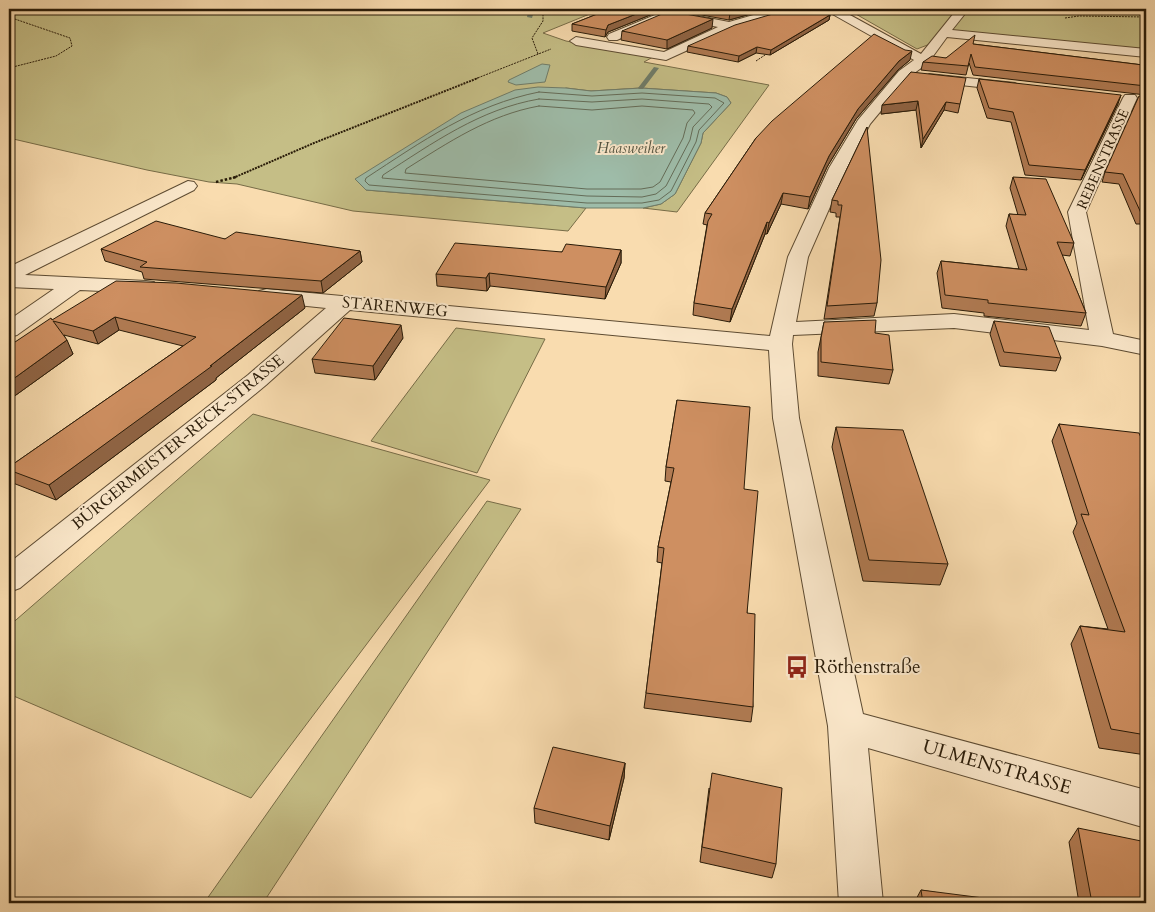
<svg xmlns="http://www.w3.org/2000/svg" width="1155" height="912" viewBox="0 0 1155 912" font-family="Cardo,serif">
  <rect width="100%" height="100%" fill="#f9dcaf"/>
  <filter id="stains"><feTurbulence type="fractalNoise" baseFrequency=".004" numOctaves="4"/><feColorMatrix values="0 0 0 0 .2 0 0 0 0 .09 0 0 0 0 .02 0 0 0 .5 -.17"/></filter>
  <radialGradient id="worn" r=".72"><stop offset=".6" stop-color="#630" stop-opacity="0"/><stop offset="1" stop-color="#630" stop-opacity=".3"/></radialGradient>
  <path fill="#c5be86" stroke="#776c47" d="M9,9H602L543,33L566,41L653,57L644,62L769,85L677,212L643,208L661,204L675,194L701,143L703,133L731,103L727,97L716,93L641,88L591,91L566,88L356,179L366,190L586,208L568,231L353,211L237,184L209,182L147,170L9,138Z
    M847,9H1146V51L959,33L917,49Z
    M456,328L545,339L477,473L371,441Z
    M253,414L490,480L251,798L9,694V626Z
    M487,501L521,509L263,903H204Z"/>
  <path fill="#9ebca9" stroke="#6f7c69" d="M542,64L550,65L545,82L516,85L508,82L509,80Z
    M538,87L566,88L591,91L641,88L716,93L727,97L731,103L703,133L701,143L675,194L661,204L643,208H586L366,190L355,179L461,113L515,90Z"/>
  <g fill="none" stroke-linecap="round" stroke-linejoin="round">
    <path stroke="#646c58" stroke-width="1" d="M539,92L592,96L642,93L715,98L724,103L699,130L696,142L671,191L659,200L642,203H587L369,185L365,181L366,178C421,142 473,105 539,92Z
      M539,99L592,102L642,99L709,104L712,107L693,127L690,140L666,186L656,194L642,197L587,196L382,178L383,175C433,143 480,109 539,99Z
      M539,106L592,110L642,106L693,110L695,113L687,123L683,138L660,182L653,187L641,189H587L405,173L406,169C449,142 489,115 539,106Z"/>
    <path fill="#6f7c69" fill-rule="evenodd" d="M526,9L534,11L532,18L527,17L528,12Z
      M654,67L659,68L643,89H639L638,88Z"/>
    <defs>
      <path id="minor" d="M775,9H797L795,11L769,17L734,29L666,60L576,45L570,41L576,37L664,52L718,27L668,17L617,40H609L607,37L609,34L667,10L729,22Z
        M826,9H839L921,54L954,13L958,12L964,15L952,30L1146,49V57L947,37L928,63L909,77L870,124L847,168L808,257L796,322L954,314L1089,330L1068,212L1123,98L1125,95H1135L1137,98L1086,212L1113,334L1146,341V355L1102,346L954,328L793,335L792,344L799,418L863,714L1146,790V828L868,748L883,903H839L828,726L773,418L769,350L350,310L266,385L20,588L9,592V563L248,375L326,308L259,301L256,296L259,291L267,289L770,336L788,257L829,168L858,120L899,71L914,60L827,11Z
        M929,74L1015,83L1022,87L1015,91L924,81L922,78Z
        M188,181L194,182L197,186L194,190L25,275L146,281L154,282L157,287L154,292L146,293L80,290L17,335L9,337V320L54,289L9,287V267Z"/>
    </defs>
    <use href="#minor" stroke="#5d4b32" stroke-width="2"/>
    <path stroke="#291b08" stroke-width="1" stroke-dasharray="2 1" stroke-linecap="butt" d="M9,17L70,38L72,46L56,56L9,68
      M1065,18L1079,16L1146,17
      M538,54L532,38L543,21V9
      M756,61L768,53
      M475,79L551,49"/>
    <path stroke="#291b08" stroke-width="2" stroke-dasharray="2 1" stroke-linecap="butt" d="M233,178L314,143L478,78"/>
    <path stroke="#291b08" stroke-width="2.5" stroke-dasharray="2.5 2" stroke-linecap="butt" d="M216,182L236,177"/>
    <use href="#minor" fill="#fbe8cb" fill-rule="evenodd"/>
  </g>
  <path fill="#b17b53" stroke="#291b08" d="M610,9H665L608,32L605,37L572,31V24Z
    M669,9H769L729,20Z
    M830,15L829,20L770,55L756,53L738,62L687,52L688,46Z
    M712,28L667,49L621,40L622,31Z
    M973,44L1143,65L1146,64V95L973,75L969,63L966,75L921,70L923,62L946,58Z
    M910,60L898,70L856,119L827,167L808,209L781,204L767,234H765L730,322L693,315L694,303L707,225L703,224L705,213L756,138Z
    M911,72L960,104L958,113L944,110L921,148L916,110L881,114Z
    M979,79L1118,104L1081,180L1025,175L1011,122L987,118L977,88Z
    M1146,97V227L1145,224H1136L1119,184L1102,182L1105,172Z
    M867,127L877,303L874,316L824,319L840,217H836V213L830,212L832,200Z
    M1013,177L1074,243L1070,256L1062,255L1086,313L1081,326L984,316V313L942,308L937,273L941,261L1019,269L1006,226L1009,214L1018,215L1010,188Z
    M225,239L360,251L362,262L323,293L144,279L142,272L105,261L101,249Z
    M621,250V263L605,299L490,286L487,291L437,286L436,274L562,252Z
    M305,308L216,378V380L56,500L13,483L9,474V467L183,346L119,330L98,344L64,335L73,354L9,400V346L52,320Z
    M994,321L1061,358L1056,371L1000,366L990,334Z
    M824,322L875,333L893,370L889,384L818,376V352Z
    M403,338L375,380L315,373L312,359Z
    M677,400L744,489L747,613L753,707L751,722L644,708L646,693L662,563L657,562L658,547L671,482L665,481L666,467Z
    M1059,424L1146,449V755L1099,748L1071,644L1080,626L1108,629L1073,532L1077,523L1052,441Z
    M836,427L948,564L940,585L863,581L832,447Z
    M625,763L624,778L609,840L535,823L534,808Z
    M709,788L776,864L772,878L700,862Z
    M1078,828L1146,903H1079L1069,842Z
    M921,890L999,903H914Z"/>
  <path fill="#906444" stroke="#291b08" d="M649,9H665L608,32L605,37L606,30L608,25Z
    M746,9H769L729,20L730,13Z
    M830,15L829,20L770,55L771,50Z
    M713,19L712,28L667,49V40Z
    M757,47L756,53L738,62L739,56Z
    M912,51L910,60L898,70L856,119L827,167L808,209L810,197L829,156L858,109L899,61Z
    M1121,95L1118,104L1081,180L1085,170Z
    M918,101L916,110L881,114L882,105Z
    M946,102L944,110L921,148L923,139Z
    M783,193L781,204L767,234L769,223Z
    M767,222L765,234L730,322L732,309Z
    M621,250V263L605,299L606,287Z
    M360,251L362,262L323,293L321,281Z
    M489,273L490,286L487,291L486,278Z
    M302,295L305,308L216,378V380L56,500L49,485L210,366Z
    M115,317L119,330L98,344L93,331Z
    M401,325L403,338L375,380L373,366Z
    M67,340L73,354L9,400V382Z
    M625,763L624,778L609,840L610,826Z"/>
  <path fill="#ce8f61" stroke="#291b08" d="M610,9H649L608,25L606,30L572,24Z
    M704,9H746L730,13Z
    M790,9L830,15L771,50L757,47L739,56L688,46L735,25Z
    M669,11L713,19L667,40L622,31Z
    M874,34L905,50L912,51L899,61L858,109L829,156L810,197L783,193L769,223L767,222L732,309L694,303L708,221L712,214L705,213L756,138L772,121Z
    M975,35L973,44L1143,65V63L1146,64V86L975,67L971,54L968,66L923,62L932,56L946,58Z
    M911,72L966,78L960,104L946,102L923,139L918,101L882,105Z
    M979,79L1121,95L1085,170L1029,165L1013,112L989,108Z
    M1139,96L1146,97V214L1141,213L1123,174L1105,172Z
    M867,127L881,260L877,303L827,306L842,205H838V201L832,200Z
    M1013,177L1046,179L1074,243L1057,242L1086,313L988,303V300L945,295L941,261L1027,270L1009,214L1026,215Z
    M156,221L225,239L236,232L360,251L321,281L140,267L147,262L101,249Z
    M455,243L562,252L566,244L621,250L606,287L489,273L486,278L436,274Z
    M116,281L176,283L302,295L210,366H212L49,485L9,470V467L196,337L115,317L93,331L53,321L67,340L9,382V346L51,318L52,320Z
    M344,318L401,325L373,366L312,359Z
    M876,320L875,333L889,335L893,370L821,362V338L824,322Z
    M994,321L1049,327L1061,358L1004,352Z
    M677,400L750,407L744,489L758,491L747,613L755,614L753,707L646,693L664,548L658,547L674,468L666,467Z
    M1059,424L1139,433L1146,449V735L1111,729L1080,626L1125,632L1081,514L1089,515Z
    M836,427L903,430L948,564L869,560Z
    M553,747L625,763L610,826L534,808Z
    M712,773L782,788L776,864L702,847Z
    M1078,828L1146,842V903H1092Z
    M921,890L999,900V903H923Z"/>
  <defs>
    <symbol id="bus-bare" viewBox="-9 -9 18 18"><path d="M-5-6H5V4H4V6H2V4H-2V6H-4V4H-5ZM-3.5-4V0h7V-4ZM-3.5 1.2v1.5H-2V1.2ZM2 1.2v1.5H3.5V1.2Z" fill="#8f2418" stroke="#fbe8cb" stroke-width="2.5" paint-order="stroke"/></symbol>
  </defs>
  <g fill-rule="evenodd">
    <use href="#bus-bare" x="781" y="651" width="32" height="32"/>
  </g>
  <g text-anchor="middle" dominant-baseline="central" stroke-width="4" stroke-linejoin="round" paint-order="stroke">
    <g font-size="14" fill="#291b08" stroke="#fbe8cb">
      <text transform="translate(1103 159) rotate(-66)">REBENSTRASSE</text>
    </g>
    <g font-size="15" font-style="italic" fill="#525340" stroke="#fbe8cb">
      <text x="631" y="148">Haasweiher</text>
    </g>
    <g font-size="16" fill="#291b08" stroke="#fbe8cb">
      <text transform="translate(395 307) rotate(5)">STARENWEG</text>
      <text transform="translate(178 442) rotate(-39)">BÜRGERMEISTER-RECK-STRASSE</text>
    </g>
    <g font-size="19" fill="#291b08" stroke="#fbe8cb" text-anchor="start">
      <text x="814" y="667">Röthenstraße</text>
    </g>
    <g font-size="19" fill="#291b08" stroke="#fbe8cb">
      <text transform="translate(997 767) rotate(16)">ULMENSTRASSE</text>
    </g>
  </g>
  <rect width="1155" height="912" fill="none" stroke="#f9dcaf" stroke-width="30"/>
  <rect x="10" y="10" width="1135" height="892" fill="none" stroke="#291b08" stroke-width="2.5"/>
  <rect x="15" y="15" width="1125" height="882" fill="none" stroke="#291b08"/>
  <rect width="100%" height="100%" filter="url(#stains)"/>
  <rect width="100%" height="100%" fill="url(#worn)"/>
</svg>
